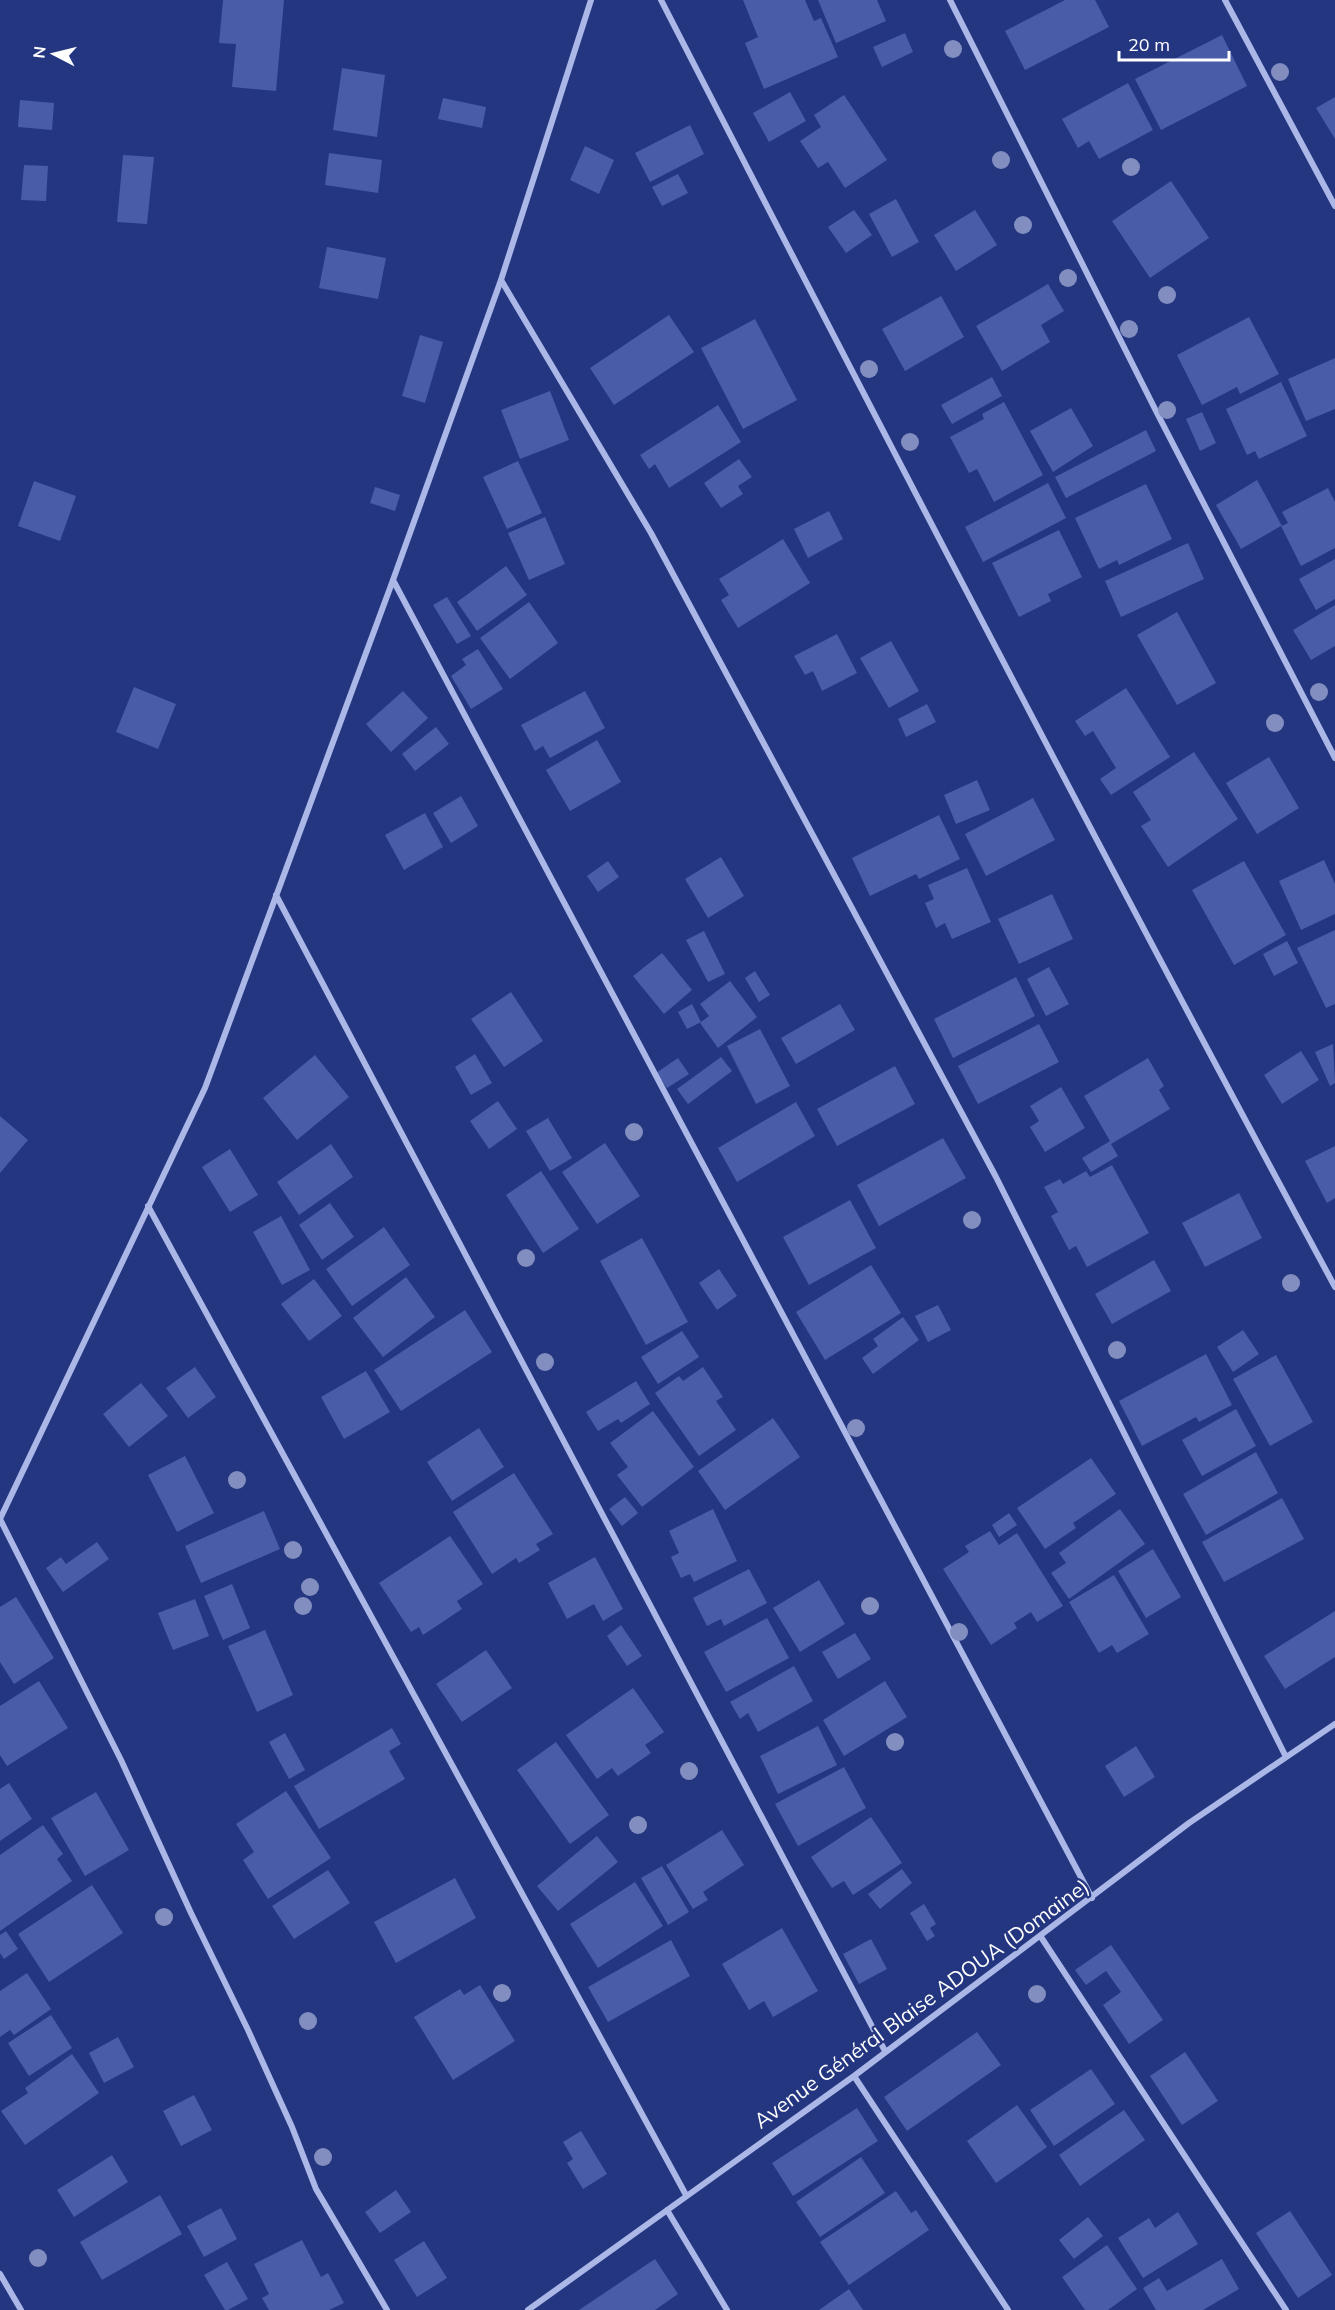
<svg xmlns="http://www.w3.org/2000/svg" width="1335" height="2310" viewBox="0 0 1335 2310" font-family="Mulish,sans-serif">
  <rect width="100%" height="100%" fill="#243680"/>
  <path fill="#485ca7" d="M223,0H284L276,91L232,87L236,44L219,43Z
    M743,0H805L814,21L821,18L838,57L764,89L745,43L758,37Z
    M818,0H877L886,21L836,43Z
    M1065,0H1095L1109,27L1025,70L1005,31Z
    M905,33L913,52L882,67L873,47Z
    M1222,35L1247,86L1161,130L1135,79Z
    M342,68L385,75L377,137L333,130Z
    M1128,83L1153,130L1099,159L1089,141L1078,148L1062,119Z
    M790,92L806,121L769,142L753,113Z
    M844,95L887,160L845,188L828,162L818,168L800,141L821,127L814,115Z
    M1335,97V139L1316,108Z
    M443,98L486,107L482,128L438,119Z
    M20,100L54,103L52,130L18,127Z
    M690,125L704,154L650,182L635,153Z
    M585,146L614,160L599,194L570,180Z
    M329,153L382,160L378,193L325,185Z
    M123,155L154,157L147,224L117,222Z
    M24,165L48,166L46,201L21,200Z
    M678,174L688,193L662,206L652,187Z
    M1171,181L1209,238L1150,278L1112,221Z
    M896,199L919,242L892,257L869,214Z
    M854,210L872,235L846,253L828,227Z
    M975,210L997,245L956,271L934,235Z
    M327,247L386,258L378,299L319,288Z
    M1048,284L1064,311L1041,325L1050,342L1002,371L976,326Z
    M941,296L964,337L905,371L882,329Z
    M669,315L694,352L614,405L590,368Z
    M1249,317L1279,374L1240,394L1237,387L1202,405L1177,355Z
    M755,319L797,400L743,429L701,348Z
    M420,335L443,342L425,403L402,396Z
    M1335,358V409L1306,421L1288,379Z
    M992,377L1002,396L952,424L941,405Z
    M1281,382L1307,436L1259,459L1255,451L1247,455L1226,409Z
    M550,391L569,440L520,459L501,410Z
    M1004,402L1043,475L994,502L977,469L969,473L950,437L984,419L982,414Z
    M718,405L741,442L669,488L655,464L649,469L640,455Z
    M1071,408L1093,446L1053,472L1030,431Z
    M1202,412L1216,443L1200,451L1186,419Z
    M1146,430L1156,451L1066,498L1055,477Z
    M739,459L752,477L738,486L743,494L721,508L704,483Z
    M518,461L542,513L507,529L483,477Z
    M1257,480L1282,526L1288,523L1282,512L1328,488L1335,502V548L1301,566L1281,526L1241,549L1216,505Z
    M34,481L76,496L60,541L18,526Z
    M1048,483L1066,518L983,562L965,527Z
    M1146,484L1172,539L1119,565L1117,560L1099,569L1075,518Z
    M375,487L400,495L395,511L370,503Z
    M829,511L843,539L808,558L794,529Z
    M545,517L565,564L529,580L508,533Z
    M1059,530L1082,577L1048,594L1051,601L1019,617L992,563Z
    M783,539L810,583L738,628L721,600L729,595L719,579Z
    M1188,543L1204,579L1121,617L1105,581Z
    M1335,559V599L1316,610L1299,579Z
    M506,566L527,595L477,631L457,602Z
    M447,597L471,636L457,644L433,605Z
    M529,602L558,643L510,679L480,638Z
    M1335,605V646L1311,660L1293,630Z
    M1177,612L1216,683L1177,705L1137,635Z
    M837,634L857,673L822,691L813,671L805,675L794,656Z
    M891,641L919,691L889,708L860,658Z
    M478,649L503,689L471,709L451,676L466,665L462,659Z
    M134,687L176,704L158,749L116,732Z
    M1126,688L1170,757L1111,795L1100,779L1116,768L1093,731L1085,736L1075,721Z
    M403,691L428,718L391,752L366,724Z
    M585,691L605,728L550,758L543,746L535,751L521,725Z
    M927,704L936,722L906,737L898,719Z
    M436,727L449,744L415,771L402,754Z
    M597,740L621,782L570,811L546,770Z
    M1194,752L1238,819L1168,867L1141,826L1151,820L1133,792Z
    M1269,757L1299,808L1257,834L1226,783Z
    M977,780L990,810L956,824L944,795Z
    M461,796L478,826L451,843L433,813Z
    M1033,798L1055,840L986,876L965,834Z
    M425,813L443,847L404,870L385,835Z
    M939,815L960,859L919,879L916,874L870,896L852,858Z
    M721,857L744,896L708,918L685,879Z
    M1324,860L1335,884V914L1301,930L1279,881Z
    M608,861L619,877L598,892L587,876Z
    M1244,861L1286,935L1234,965L1192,890Z
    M967,868L991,922L952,939L945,923L936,928L925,903L934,899L928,885Z
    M1052,894L1073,939L1019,964L998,919Z
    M1335,930V1004L1326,1008L1297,948Z
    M704,931L725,974L708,982L686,940Z
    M1287,941L1298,963L1274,976L1263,954Z
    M662,953L692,990L664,1014L633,976Z
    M1049,967L1069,1004L1046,1016L1027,979Z
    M755,971L770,995L759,1002L745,978Z
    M1016,977L1035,1016L953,1058L934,1019Z
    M730,981L757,1017L718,1048L700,1023L701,1022L687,1029L678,1012L692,1004L701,1022L709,1016L700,1004Z
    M511,992L543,1041L504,1067L471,1019Z
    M840,1004L855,1030L796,1064L781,1038Z
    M1039,1024L1059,1062L978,1104L958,1066Z
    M760,1029L790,1086L756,1104L727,1046Z
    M1333,1044L1335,1083L1330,1086L1315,1052Z
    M1301,1051L1319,1080L1282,1104L1264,1075Z
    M475,1054L492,1083L471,1095L455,1067Z
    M315,1055L349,1097L297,1140L263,1098Z
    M721,1057L732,1071L688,1104L677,1089Z
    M678,1058L689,1074L667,1088L656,1073Z
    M1148,1058L1164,1086L1159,1090L1170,1109L1111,1144L1118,1156L1091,1172L1082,1158L1110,1141L1084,1096Z
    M895,1066L915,1104L837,1146L817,1109Z
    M1061,1087L1085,1128L1045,1152L1030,1127L1039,1121L1030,1106Z
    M498,1101L517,1129L489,1149L470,1121Z
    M796,1102L815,1136L737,1182L718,1148Z
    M0,1116L28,1140L0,1173Z
    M548,1118L572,1158L550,1171L526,1131Z
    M943,1138L966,1178L879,1226L857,1185Z
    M605,1143L640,1196L597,1224L562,1172Z
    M331,1144L353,1177L299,1215L277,1182Z
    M1335,1146V1198L1327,1203L1305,1161Z
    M230,1149L258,1195L230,1212L202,1167Z
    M1112,1165L1149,1233L1087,1267L1076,1246L1069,1250L1051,1216L1058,1212L1044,1187L1060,1179L1063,1184L1086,1171L1090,1177Z
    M541,1171L579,1229L543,1253L506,1195Z
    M1239,1193L1262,1238L1205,1267L1182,1223Z
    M850,1200L876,1248L809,1285L783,1237Z
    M330,1203L354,1237L322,1260L299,1225Z
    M281,1216L310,1270L282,1285L253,1232Z
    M384,1227L410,1265L352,1306L326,1269Z
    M642,1238L688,1322L646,1345L600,1261Z
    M1154,1260L1171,1291L1112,1324L1095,1294Z
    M871,1265L901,1313L825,1360L796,1312Z
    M719,1269L737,1296L717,1310L699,1283Z
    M406,1277L435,1317L383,1357L353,1318Z
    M314,1279L342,1316L309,1341L281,1304Z
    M938,1305L951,1330L928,1342L915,1316Z
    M465,1310L492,1352L401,1411L374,1370Z
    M903,1317L919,1340L873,1374L862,1358L878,1346L873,1339Z
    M1243,1330L1259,1354L1233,1372L1217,1347Z
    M682,1331L699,1357L658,1384L641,1357Z
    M1206,1354L1232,1405L1199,1422L1196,1417L1142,1446L1119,1401Z
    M1276,1355L1313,1422L1270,1446L1233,1379Z
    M195,1367L216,1397L188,1418L166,1388Z
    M703,1367L723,1397L716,1401L736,1430L699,1456L655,1393L679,1376L683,1381Z
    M366,1371L390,1412L344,1439L321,1397Z
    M636,1381L650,1404L621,1423L618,1419L598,1431L586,1412Z
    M141,1383L168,1416L129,1447L103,1414Z
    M1236,1409L1256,1446L1202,1476L1182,1440Z
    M653,1411L694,1467L642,1507L617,1475L628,1467L610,1443Z
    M773,1418L800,1457L725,1510L698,1471Z
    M479,1428L504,1467L452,1501L427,1462Z
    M1256,1452L1278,1493L1206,1535L1183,1494Z
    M185,1456L214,1513L177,1532L148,1475Z
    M1091,1458L1116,1494L1073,1523L1076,1528L1045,1549L1017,1508Z
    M514,1473L553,1534L536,1544L540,1550L519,1563L516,1558L492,1574L453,1512Z
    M625,1497L638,1513L622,1526L609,1509Z
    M1282,1498L1304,1539L1224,1582L1202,1542Z
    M713,1509L737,1561L694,1582L690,1574L681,1578L671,1557L679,1553L669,1531Z
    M1120,1509L1145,1544L1069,1599L1051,1573L1066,1563L1059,1553Z
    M264,1511L280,1549L201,1583L185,1546Z
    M1009,1513L1017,1525L999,1537L992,1525Z
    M990,1531L999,1545L1017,1533L1063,1606L1037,1622L1031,1612L1014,1623L1017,1628L991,1645L943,1569L969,1552L965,1546Z
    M450,1536L483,1584L457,1601L462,1609L423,1635L419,1627L411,1632L379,1583Z
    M97,1542L109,1559L63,1592L46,1568L61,1557L66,1564Z
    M1153,1549L1181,1597L1146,1618L1118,1571Z
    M595,1557L623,1609L603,1621L594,1604L567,1619L548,1583Z
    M749,1569L767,1603L724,1626L721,1619L707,1626L693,1598Z
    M1114,1575L1149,1634L1117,1653L1112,1645L1099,1653L1069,1602Z
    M819,1580L845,1624L800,1652L773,1608Z
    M232,1584L250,1628L223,1640L204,1596Z
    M16,1597L54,1658L14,1684L0,1662V1607Z
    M195,1599L209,1636L173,1650L158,1613Z
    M1335,1611V1657L1285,1689L1264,1656Z
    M767,1618L789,1658L726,1692L704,1652Z
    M621,1625L642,1656L627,1666L607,1636Z
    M265,1630L293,1695L257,1712L228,1646Z
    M855,1633L871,1659L838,1679L822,1652Z
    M486,1650L512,1688L462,1722L436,1684Z
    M794,1666L813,1701L758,1732L748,1713L740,1719L730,1702Z
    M39,1681L68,1728L7,1766L0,1755V1706Z
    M885,1681L907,1717L844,1756L823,1720Z
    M633,1688L664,1732L645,1745L651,1753L618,1776L612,1768L597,1779L566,1735Z
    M818,1726L837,1765L778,1794L760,1756Z
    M392,1728L401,1744L389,1751L405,1779L319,1829L294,1786Z
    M285,1733L305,1770L289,1779L269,1742Z
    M556,1742L609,1815L570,1844L517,1770Z
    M1136,1746L1155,1777L1124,1797L1105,1766Z
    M844,1767L866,1808L798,1846L775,1804Z
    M9,1783L32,1819L0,1841V1789Z
    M286,1791L331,1858L268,1899L243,1860L254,1852L236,1824Z
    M96,1792L129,1850L85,1876L51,1818Z
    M871,1817L902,1863L853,1895L844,1881L832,1888L811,1857Z
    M43,1825L63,1854L57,1859L72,1881L0,1931V1855Z
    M722,1830L744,1865L703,1892L708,1900L693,1909L666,1865Z
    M597,1836L618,1862L558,1911L537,1886Z
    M662,1866L689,1912L668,1925L641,1878Z
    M902,1869L912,1883L880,1909L868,1894Z
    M328,1870L350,1903L294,1939L272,1906Z
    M455,1878L476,1918L396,1963L374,1922Z
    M635,1882L663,1926L598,1968L570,1924Z
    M92,1885L123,1933L49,1982L18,1934Z
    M924,1904L936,1924L930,1928L935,1936L927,1941L910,1913Z
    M782,1928L818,1991L773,2017L764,2001L749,2010L722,1964Z
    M6,1931L18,1949L4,1959L0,1953V1935Z
    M871,1939L887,1969L859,1984L843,1954Z
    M671,1940L690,1976L608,2022L588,1987Z
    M1111,1945L1163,2020L1129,2044L1103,2005L1121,1992L1106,1971L1086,1985L1075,1970Z
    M27,1973L51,2009L14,2035L10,2030L0,2037V1991Z
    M480,1985L515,2041L453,2080L414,2017L460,1989L464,1995Z
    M51,2015L72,2048L29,2076L8,2043Z
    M977,2032L1001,2065L907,2131L884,2097Z
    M118,2037L134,2067L104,2083L89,2053Z
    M1185,2052L1218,2101L1182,2125L1150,2076Z
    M72,2054L99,2093L25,2145L1,2111L28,2093L25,2088Z
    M1091,2069L1115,2104L1054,2146L1030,2110Z
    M194,2095L212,2130L181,2146L163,2111Z
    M1017,2105L1047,2147L996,2183L967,2141Z
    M857,2108L878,2141L793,2196L772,2163Z
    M1124,2110L1145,2140L1080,2186L1059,2155Z
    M581,2131L607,2174L583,2189L567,2163L573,2159L563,2142Z
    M112,2155L128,2182L74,2217L57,2190Z
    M861,2157L885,2193L820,2237L796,2202Z
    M396,2190L411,2212L380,2233L365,2212Z
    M896,2191L911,2213L916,2210L929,2230L849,2285L820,2242Z
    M160,2195L182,2234L102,2280L80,2242Z
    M221,2208L237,2239L204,2257L187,2226Z
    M1290,2211L1332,2275L1298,2298L1256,2233Z
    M1178,2212L1198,2244L1143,2278L1118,2238L1149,2218L1155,2228Z
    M1088,2217L1103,2236L1074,2259L1059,2240Z
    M302,2240L321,2277L328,2273L344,2303L329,2310H269L262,2298L269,2294L254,2264Z
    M424,2241L447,2278L417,2297L394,2260Z
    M1107,2245L1137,2289L1108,2310H1085L1062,2277Z
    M655,2259L678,2294L655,2310H579Z
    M1222,2259L1239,2289L1203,2310H1156L1143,2288L1159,2278L1167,2291Z
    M227,2262L248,2299L228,2310H225L204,2275Z
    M849,2289L863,2310H819Z"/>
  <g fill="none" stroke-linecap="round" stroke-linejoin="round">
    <path stroke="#abb7e7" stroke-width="6" d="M661,0C882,431 1105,861 1335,1287
      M950,0L1156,411L1335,758
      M1225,0L1335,206
      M501,280L651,533L996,1177L1286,1757
      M393,580L1092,1898
      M276,895L885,2051
      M148,1206L686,2195
      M0,1519L205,1088L393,580L501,280L591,0
      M0,1519L121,1760L191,1913L248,2030L292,2127L316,2189L387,2310
      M1041,1937L1286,2310
      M854,2076L1008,2310
      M667,2210L727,2310
      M0,2274L21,2310
      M528,2310L854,2076L1189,1823L1335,1724"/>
  </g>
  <g fill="#828ec0">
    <circle cx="953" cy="49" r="9"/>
    <circle cx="1280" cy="72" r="9"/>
    <circle cx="1001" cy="160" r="9"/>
    <circle cx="1131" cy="167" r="9"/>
    <circle cx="1023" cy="225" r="9"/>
    <circle cx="1068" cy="278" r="9"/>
    <circle cx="1167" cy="295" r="9"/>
    <circle cx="1129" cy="329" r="9"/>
    <circle cx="869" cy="369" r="9"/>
    <circle cx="1167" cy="410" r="9"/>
    <circle cx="910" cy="442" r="9"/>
    <circle cx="1319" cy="692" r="9"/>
    <circle cx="1275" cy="723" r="9"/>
    <circle cx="634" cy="1132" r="9"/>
    <circle cx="972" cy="1220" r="9"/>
    <circle cx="526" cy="1258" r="9"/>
    <circle cx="1291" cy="1283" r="9"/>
    <circle cx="1117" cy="1350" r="9"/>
    <circle cx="545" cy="1362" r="9"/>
    <circle cx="856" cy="1428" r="9"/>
    <circle cx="237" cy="1480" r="9"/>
    <circle cx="293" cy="1550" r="9"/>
    <circle cx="310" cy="1587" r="9"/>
    <circle cx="303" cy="1606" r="9"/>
    <circle cx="870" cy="1606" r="9"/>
    <circle cx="959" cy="1632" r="9"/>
    <circle cx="895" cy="1742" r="9"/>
    <circle cx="689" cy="1771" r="9"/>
    <circle cx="638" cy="1825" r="9"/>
    <circle cx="164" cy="1917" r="9"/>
    <circle cx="502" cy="1993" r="9"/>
    <circle cx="1037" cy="1994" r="9"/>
    <circle cx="308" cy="2021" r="9"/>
    <circle cx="323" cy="2157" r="9"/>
    <circle cx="38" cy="2258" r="9"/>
  </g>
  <g text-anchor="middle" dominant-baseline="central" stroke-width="4.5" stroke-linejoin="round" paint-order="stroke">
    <g font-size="21" fill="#fff" stroke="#243680">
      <text transform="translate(921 2003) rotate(-36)">Avenue Général Blaise ADOUA (Domaine)</text>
    </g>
  </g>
  <g transform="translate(54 54) rotate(277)" stroke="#243680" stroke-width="4.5" paint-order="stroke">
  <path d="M0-4.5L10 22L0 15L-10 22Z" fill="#ffffff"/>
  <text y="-9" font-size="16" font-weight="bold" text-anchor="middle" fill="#ffffff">N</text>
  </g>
  <path d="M1119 51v9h110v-9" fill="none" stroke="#ffffff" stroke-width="3"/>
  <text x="1128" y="51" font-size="18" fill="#ffffff" stroke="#243680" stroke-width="4.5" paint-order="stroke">20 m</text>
</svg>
